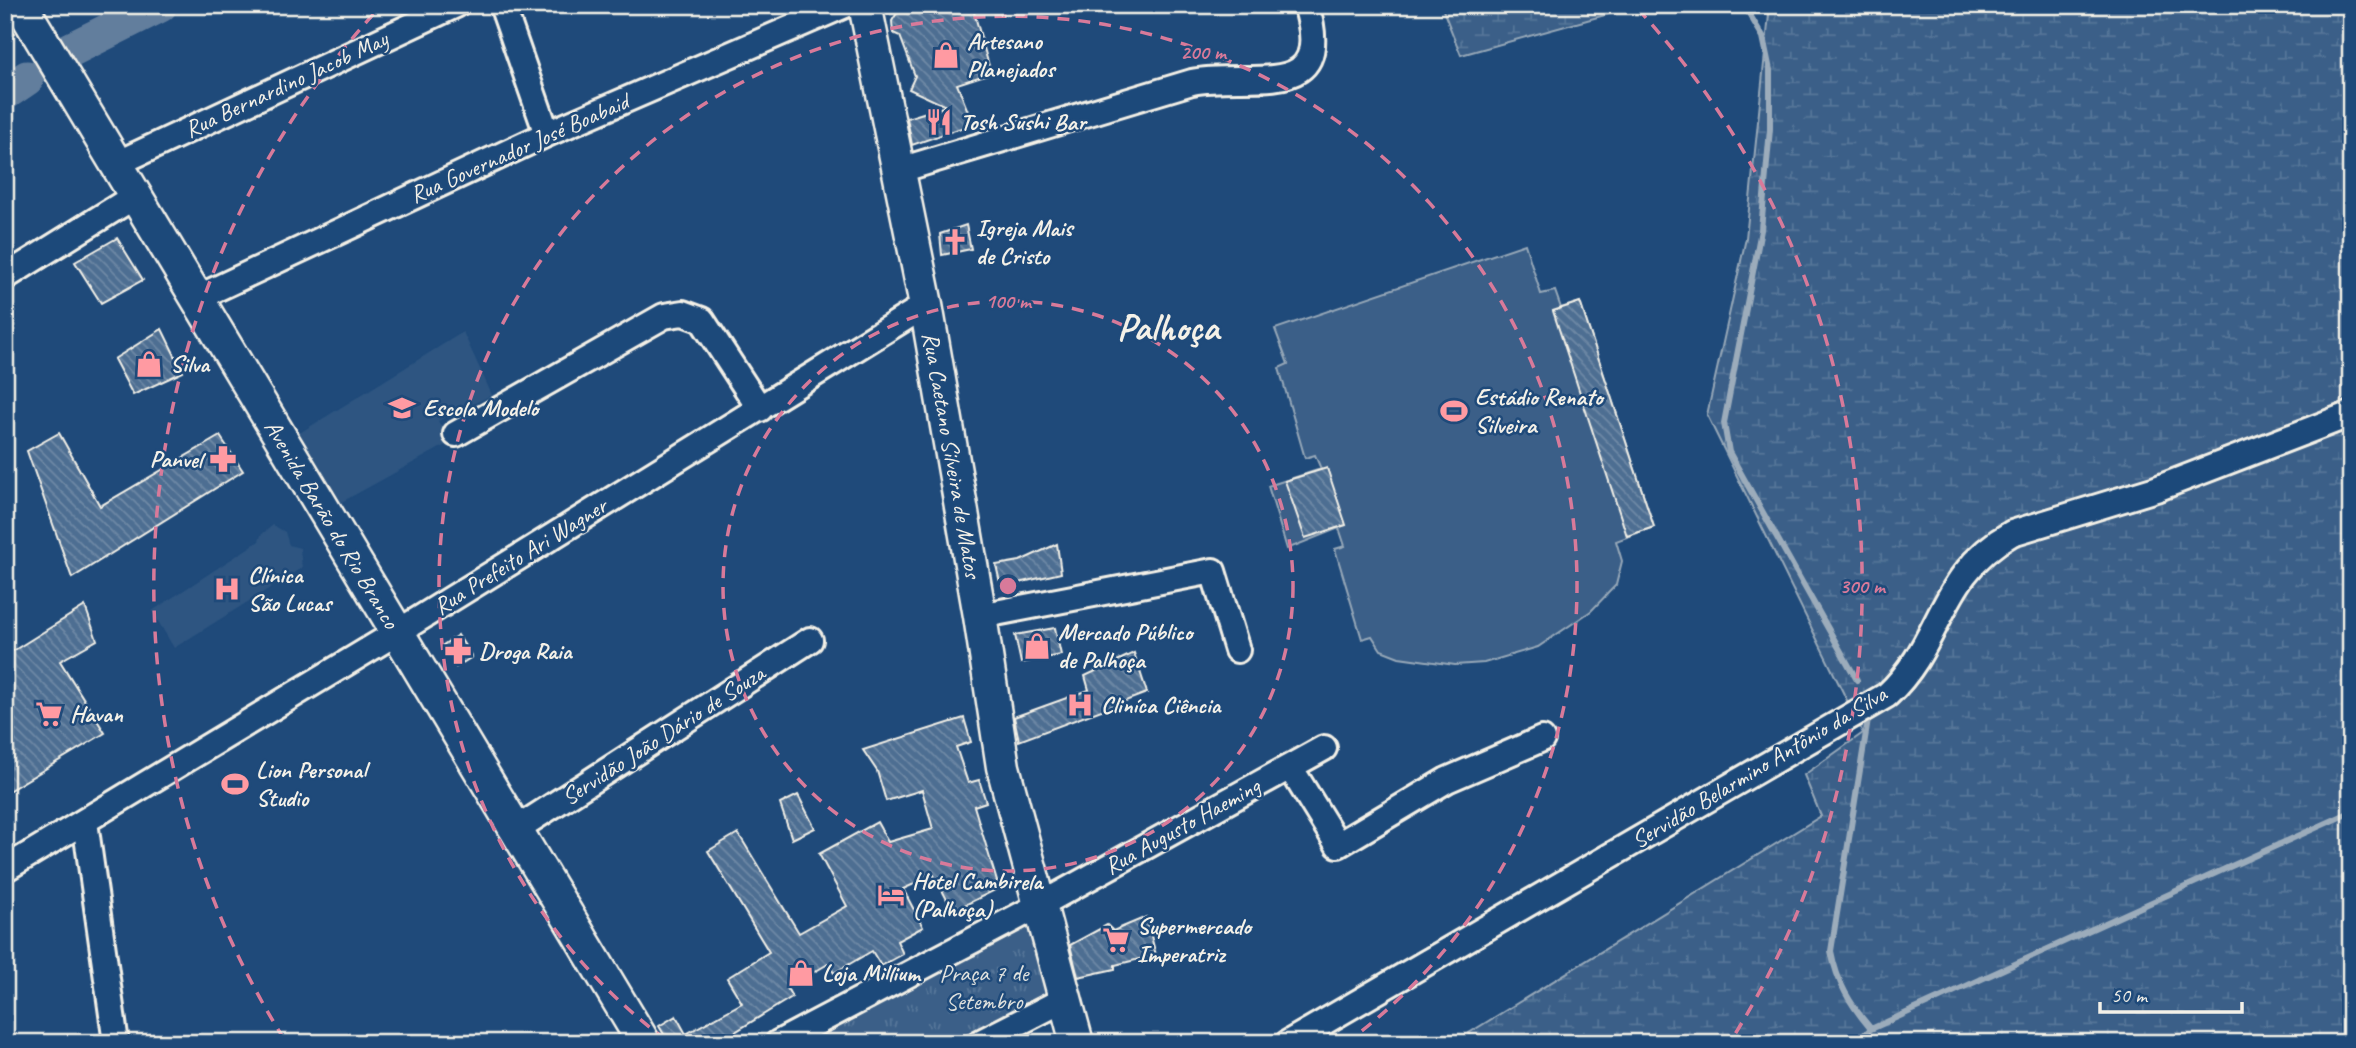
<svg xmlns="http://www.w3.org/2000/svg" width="2356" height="1048" viewBox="0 0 2356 1048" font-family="Caveat,sans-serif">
  <defs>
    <pattern id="wetland-marsh" width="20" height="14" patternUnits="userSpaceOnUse" patternTransform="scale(1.75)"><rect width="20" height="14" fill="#3a5f88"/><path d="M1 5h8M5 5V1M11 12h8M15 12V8" fill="none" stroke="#577699"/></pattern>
    <pattern id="park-tufts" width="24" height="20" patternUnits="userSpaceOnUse" patternTransform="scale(1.75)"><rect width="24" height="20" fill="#3a5f88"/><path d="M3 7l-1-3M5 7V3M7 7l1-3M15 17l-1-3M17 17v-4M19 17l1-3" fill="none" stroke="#577699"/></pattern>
    <pattern id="building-back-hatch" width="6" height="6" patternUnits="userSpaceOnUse" patternTransform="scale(1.75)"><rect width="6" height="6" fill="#4d6e92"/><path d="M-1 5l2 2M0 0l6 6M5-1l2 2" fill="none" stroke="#708aa6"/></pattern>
  </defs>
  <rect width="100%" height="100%" fill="#1f4a7a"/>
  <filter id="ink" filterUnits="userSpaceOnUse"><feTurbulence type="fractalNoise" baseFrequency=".0143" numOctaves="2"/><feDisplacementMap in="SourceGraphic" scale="14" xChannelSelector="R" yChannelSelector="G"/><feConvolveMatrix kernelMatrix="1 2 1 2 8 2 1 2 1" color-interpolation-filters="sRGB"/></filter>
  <g filter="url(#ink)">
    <path fill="#2d5581" d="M463,332L492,395L438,421L451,442L338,504L298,434Z
      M273,525L285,532L289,545L300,548L302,568L174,648L152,611L259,541L261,535Z"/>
    <path fill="#3a5f88" stroke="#97a8b8" stroke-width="2" d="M1525,244L1541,294L1555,291L1561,308L1580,302L1654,527L1616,541L1622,561L1616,585L1591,611L1538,647L1484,663L1455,665L1399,657L1381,650L1372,636L1362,639L1335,549L1345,546L1339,528L1287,549L1268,486L1321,469L1315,455L1305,458L1279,368L1288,364L1275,329Z"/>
    <path fill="url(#wetland-marsh)" stroke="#97a8b8" stroke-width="2" d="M1441,5H1641L1461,55Z
      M1770,5H2351V1043H1476L1469,1033L1821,816L1804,775L1863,733L1707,415L1746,238Z"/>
    <path fill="url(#park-tufts)" stroke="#97a8b8" stroke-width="2" d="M1035,922L1055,989L1047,999L967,1043H798Z"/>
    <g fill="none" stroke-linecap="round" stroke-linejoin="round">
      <path stroke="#9cacbb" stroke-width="6" d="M1744,5L1763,37L1770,70V129L1761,230L1724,423L1729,452L1857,680
        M1868,720L1831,951C1837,983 1850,1004 1871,1029
        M1854,1043L1871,1029L2351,812"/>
      <path stroke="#627e9d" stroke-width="35" d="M68,51L160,5
        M5,93L27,78"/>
    </g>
    <path fill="url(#building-back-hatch)" stroke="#f4f1e8" stroke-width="2" d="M911,5L933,14L935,5H972L991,73L957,84L973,124L912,145L907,118L946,106L909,89L915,76L900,36L893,33L892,21L897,13Z
      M966,225L971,249L942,255L940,234Z
      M117,238L143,280L101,303L75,262Z
      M1580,302L1654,527L1627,536L1553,311Z
      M162,329L183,372L133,395L114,359Z
      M59,433L100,506L220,436L243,471L72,578L27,451Z
      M1327,468L1346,525L1305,538L1285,481Z
      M1057,544L1061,573L1001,587L996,565L1020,561Z
      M85,606L97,640L60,661L105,733L5,793V694L12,690L5,679V656Z
      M1055,628L1061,655L1021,663L1015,635Z
      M458,635L472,657L456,667L443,645Z
      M1134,653L1147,693L1019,741L1014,717L1089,690L1085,676Z
      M964,718L971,742L956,747L968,783L979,780L986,802L974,806L999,888L953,911L934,875L903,889L923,927L897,941L903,954L881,966L872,951L834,973L828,964L787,988L792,997L717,1043H669L659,1026L676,1016L686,1034L742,1003L727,978L769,952L708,851L738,833L799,933L847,906L819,854L877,822L888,842L933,829L922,790L886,801L877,771L863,750Z
      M798,795L815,828L792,839L780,804Z
      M1146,917L1156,955L1115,965V969L1078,977L1070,945L1107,925L1113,931Z"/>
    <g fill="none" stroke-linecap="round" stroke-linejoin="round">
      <defs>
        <path id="minor" d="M502,5L547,134
          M116,164L456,5
          M900,170L1192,82C1249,70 1337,105 1306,5
          M5,277L135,196
          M197,298L547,134L845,5
          M456,434L664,316L683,313L702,320L760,409
          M980,616L1213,571L1237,650
          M1290,767L1338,845L1447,780L1542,739
          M85,822L116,1043
          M515,830L810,640
          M5,869L406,627L926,305
          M778,1043L1040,905L1324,748
          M979,1043L1065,999
          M1288,1043L1887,695C1944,642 1937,575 2012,533L2156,489L2351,414"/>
        <path id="major" d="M21,5L644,1043
          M865,5L926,305L980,616L1003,767L1077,1043"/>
      </defs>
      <use href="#minor" stroke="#f4f1e8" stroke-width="30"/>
      <use href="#major" stroke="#f4f1e8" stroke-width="37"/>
      <use href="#minor" stroke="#1f4a7a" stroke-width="24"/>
      <use href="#major" stroke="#1f4a7a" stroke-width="32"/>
    </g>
  </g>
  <g fill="none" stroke="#d87a9a" stroke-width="3.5" stroke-dasharray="12 9">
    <circle cx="1008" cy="586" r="285"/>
    <path d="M666 1040A569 569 0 1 1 1350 1040"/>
    <path d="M284 1039A854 854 0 0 1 378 9M1638 9A854 854 0 0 1 1732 1039"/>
  </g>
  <defs>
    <symbol id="shop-bare" viewBox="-9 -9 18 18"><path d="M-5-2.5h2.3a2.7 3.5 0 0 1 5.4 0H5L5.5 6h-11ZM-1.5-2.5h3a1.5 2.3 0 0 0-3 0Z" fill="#ff9aa2" stroke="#1f4a7a" stroke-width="2.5" paint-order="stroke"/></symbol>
    <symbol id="restaurant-bare" viewBox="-9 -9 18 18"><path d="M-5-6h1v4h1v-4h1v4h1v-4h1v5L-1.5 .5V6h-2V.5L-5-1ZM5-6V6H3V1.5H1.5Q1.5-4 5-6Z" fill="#ff9aa2" stroke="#1f4a7a" stroke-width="2.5" paint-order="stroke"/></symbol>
    <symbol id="church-bare" viewBox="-9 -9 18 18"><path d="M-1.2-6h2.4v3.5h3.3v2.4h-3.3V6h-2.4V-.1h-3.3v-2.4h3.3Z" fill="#ff9aa2" stroke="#1f4a7a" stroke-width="2.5" paint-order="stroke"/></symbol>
    <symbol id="school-bare" viewBox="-9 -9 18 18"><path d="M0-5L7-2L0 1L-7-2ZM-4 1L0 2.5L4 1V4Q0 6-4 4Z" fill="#ff9aa2" stroke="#1f4a7a" stroke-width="2.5" paint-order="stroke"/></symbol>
    <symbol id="stadium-bare" viewBox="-9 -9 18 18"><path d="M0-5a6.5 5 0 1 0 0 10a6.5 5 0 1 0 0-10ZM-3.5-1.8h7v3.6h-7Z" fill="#ff9aa2" stroke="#1f4a7a" stroke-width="2.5" paint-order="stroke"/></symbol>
    <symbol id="pharmacy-bare" viewBox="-9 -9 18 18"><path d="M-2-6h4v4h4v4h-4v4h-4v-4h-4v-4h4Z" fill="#ff9aa2" stroke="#1f4a7a" stroke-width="2.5" paint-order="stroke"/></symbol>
    <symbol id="hospital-bare" viewBox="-9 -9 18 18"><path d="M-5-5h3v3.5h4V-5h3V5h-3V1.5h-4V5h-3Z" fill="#ff9aa2" stroke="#1f4a7a" stroke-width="2.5" paint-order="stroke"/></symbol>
    <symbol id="supermarket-bare" viewBox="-9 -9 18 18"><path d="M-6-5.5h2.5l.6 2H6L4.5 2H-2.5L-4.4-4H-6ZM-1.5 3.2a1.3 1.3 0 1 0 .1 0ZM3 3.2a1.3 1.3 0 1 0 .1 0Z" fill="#ff9aa2" stroke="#1f4a7a" stroke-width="2.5" paint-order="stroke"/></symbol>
    <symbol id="hotel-bare" viewBox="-9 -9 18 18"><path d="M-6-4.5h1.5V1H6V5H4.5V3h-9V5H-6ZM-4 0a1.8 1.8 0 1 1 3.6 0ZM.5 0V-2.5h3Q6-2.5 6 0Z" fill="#ff9aa2" stroke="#1f4a7a" stroke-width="2.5" paint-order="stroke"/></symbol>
  </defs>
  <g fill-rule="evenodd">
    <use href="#shop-bare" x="927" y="36" width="38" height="38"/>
    <use href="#restaurant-bare" x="920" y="103" width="38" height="38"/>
    <use href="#church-bare" x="936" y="223" width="38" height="38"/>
    <use href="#shop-bare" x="130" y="345" width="38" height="38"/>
    <use href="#school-bare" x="383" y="389" width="38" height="38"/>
    <use href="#stadium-bare" x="1435" y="392" width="38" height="38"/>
    <use href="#pharmacy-bare" x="204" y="440" width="38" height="38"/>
    <use href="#hospital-bare" x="208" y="570" width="38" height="38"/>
    <use href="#shop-bare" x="1018" y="627" width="38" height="38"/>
    <use href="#pharmacy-bare" x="439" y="632" width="38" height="38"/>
    <use href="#hospital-bare" x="1061" y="686" width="38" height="38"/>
    <use href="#supermarket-bare" x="30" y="695" width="38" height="38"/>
    <use href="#stadium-bare" x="216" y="765" width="38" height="38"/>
    <use href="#hotel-bare" x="872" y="876" width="38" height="38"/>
    <use href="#supermarket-bare" x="1097" y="921" width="38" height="38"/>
    <use href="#shop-bare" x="782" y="954" width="38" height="38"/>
  </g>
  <g text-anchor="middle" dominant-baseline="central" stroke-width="5" stroke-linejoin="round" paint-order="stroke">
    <g font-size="24" font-weight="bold" fill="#f4f1e8" stroke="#1f4a7a" text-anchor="start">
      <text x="967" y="41">Artesano<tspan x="967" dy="28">Planejados</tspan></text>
      <text x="960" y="122">Tosh Sushi Bar</text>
      <text x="976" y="228">Igreja Mais<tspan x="976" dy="28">de Cristo</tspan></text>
      <text x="170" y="364">Silva</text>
      <text x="1475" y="397">Estádio Renato<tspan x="1475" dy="28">Silveira</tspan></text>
      <text x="423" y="408">Escola Modelo</text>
      <text x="202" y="459" text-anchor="end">Panvel</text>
      <text x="248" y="575">Clínica<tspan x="248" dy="28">São Lucas</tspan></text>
      <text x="1058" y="632">Mercado Público<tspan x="1058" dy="28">de Palhoça</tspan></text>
      <text x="479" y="651">Droga Raia</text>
      <text x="1101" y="705">Cliníca Ciência</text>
      <text x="70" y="714">Havan</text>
      <text x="256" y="770">Lion Personal<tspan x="256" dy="28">Studio</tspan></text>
      <text x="912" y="881">Hotel Cambirela<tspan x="912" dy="28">(Palhoça)</tspan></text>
      <text x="1137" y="926">Supermercado<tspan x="1137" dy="28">Imperatriz</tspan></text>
      <text x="822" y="973">Loja Millium</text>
    </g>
    <g font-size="24" fill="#f4f1e8" stroke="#1f4a7a">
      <text transform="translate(286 84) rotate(-25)">Rua Bernardino Jacob May</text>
      <text transform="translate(519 148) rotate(-24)">Rua Governador José Boabaid</text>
      <text transform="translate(952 455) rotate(80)">Rua Caetano Silveira de Matos</text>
      <text transform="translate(332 524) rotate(59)">Avenida Barão do Rio Branco</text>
      <text transform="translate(520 556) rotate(-32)">Rua Prefeito Ari Wagner</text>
      <text transform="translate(663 735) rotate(-33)">Servidão João Dário de Souza</text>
      <text transform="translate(1759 767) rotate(-31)">Servidão Belarmino Antônio da Silva</text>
      <text transform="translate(1182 826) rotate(-29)">Rua Augusto Haeming</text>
    </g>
    <g font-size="24" fill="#e1e2de" stroke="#1f4a7a">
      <text x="984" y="973">Praça 7 de<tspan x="984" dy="28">Setembro</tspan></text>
    </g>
    <g font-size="38" font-weight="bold" fill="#f4f1e8" stroke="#1f4a7a">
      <text x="1168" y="327">Palhoça</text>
    </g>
  </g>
  <circle cx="1008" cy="586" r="10" fill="#d87a9a" stroke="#1f4a7a" stroke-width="3.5"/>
  <g font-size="21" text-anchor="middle" font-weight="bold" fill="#d87a9a" stroke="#1f4a7a" stroke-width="5" stroke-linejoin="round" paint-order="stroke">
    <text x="1203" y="59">200 m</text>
    <text x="1008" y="308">100 m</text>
    <text x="1862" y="593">300 m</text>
  </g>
  <rect width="2356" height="1048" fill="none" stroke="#1f4a7a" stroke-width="28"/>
  <rect x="14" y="14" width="2328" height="1020" fill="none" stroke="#f4f1e8" stroke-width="2.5" filter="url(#ink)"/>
  <path d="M2100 1002v10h142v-10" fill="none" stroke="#f4f1e8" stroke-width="3.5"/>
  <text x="2111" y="1002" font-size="21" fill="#f4f1e8" stroke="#1f4a7a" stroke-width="5" paint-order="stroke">50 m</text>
</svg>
